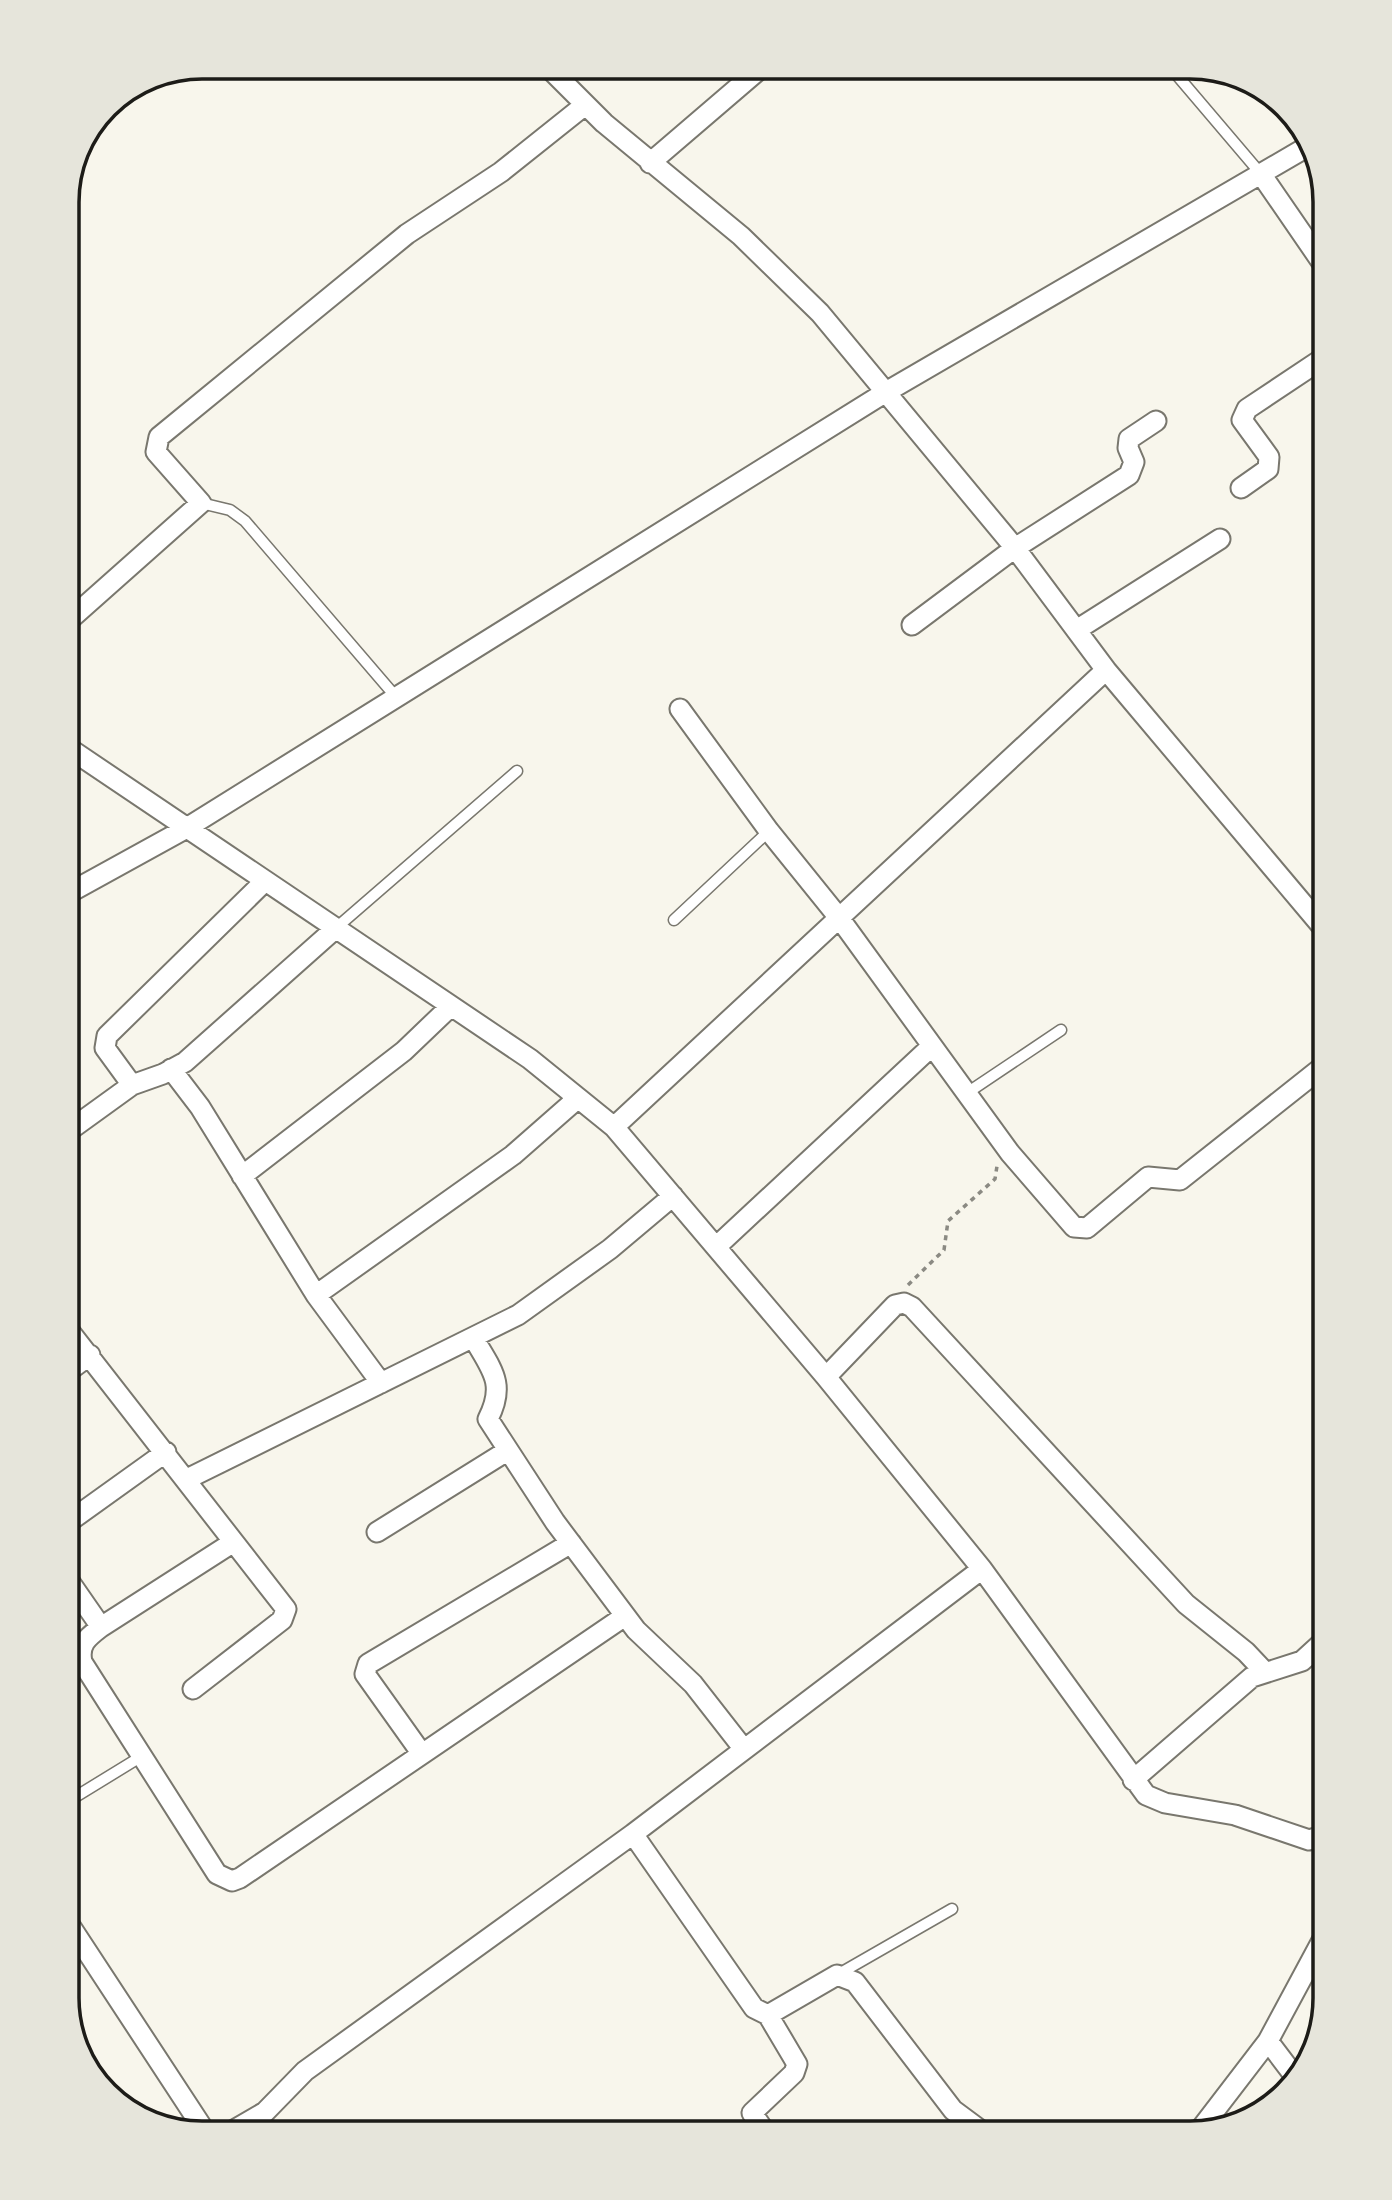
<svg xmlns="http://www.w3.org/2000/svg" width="1392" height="2200" viewBox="0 0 1392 2200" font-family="Commissioner,sans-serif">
  <rect width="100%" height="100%" fill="#f8f6ec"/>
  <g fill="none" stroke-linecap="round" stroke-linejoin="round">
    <defs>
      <path id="lane" d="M1170,67L1261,174
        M201,503L230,510L245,521L396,697
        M674,920L769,831
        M336,928L517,771
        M967,1093L1061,1030
        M67,1802L142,1756
        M837,1975L952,1909"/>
      <path id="street" d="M548,67L604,123L741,236L820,313L1015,548L1106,670L614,1127
        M650,163L762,67
        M1261,174L1325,267
        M1241,488L1268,469L1269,457L1242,420L1247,409L1325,357
        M67,622L201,503L156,452L159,437L407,234L501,172L585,105
        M912,625L1015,548L1129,475L1134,462L1128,448L1129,439L1156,421
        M1078,629L1220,539
        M1106,670L1325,930
        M680,709L769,831L840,919L1010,1153L1074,1227L1087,1228L1148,1177L1180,1180L1325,1065
        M67,747L530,1059L614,1127L826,1377L982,1569L1146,1795L1165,1803L1235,1815L1309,1840L1325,1835
        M67,894L185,829L886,392L1312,144
        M171,1069L200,1107L316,1295L381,1383
        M132,1085L105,1048L107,1036L265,881
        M67,1132L132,1085L163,1074L185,1062L336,928
        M242,1176L404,1051L451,1006
        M716,1247L932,1046
        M316,1295L513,1155L578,1098
        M67,1328L286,1609L282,1620L193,1689
        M474,1339C492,1370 506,1384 488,1419L555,1522L636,1630L693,1684L743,1748
        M67,1372L90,1355
        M826,1377L895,1305L904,1303L912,1307L1186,1604L1246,1652L1264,1671
        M187,1479L518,1315L610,1249L673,1196
        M67,1523L166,1452
        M377,1532L507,1451
        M232,1543L101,1627C88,1637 78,1644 82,1662L217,1874L232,1881L240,1878L625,1616
        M67,1578L101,1627
        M422,1754L365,1674L368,1664L571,1543
        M1133,1780L1252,1677L1302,1661L1325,1640
        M633,1834L754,2008L768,2015L837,1975L855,1982L953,2110L984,2133
        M67,1921L206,2133
        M1268,2041L1296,2078
        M1199,2131L1268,2041L1325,1935
        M229,2133L265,2112L305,2071L633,1834L982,1569
        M766,2133L752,2113L794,2073L797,2064L768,2015"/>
    </defs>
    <use href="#lane" stroke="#79776e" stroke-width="13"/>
    <use href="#street" stroke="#79776e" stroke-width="23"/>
    <path stroke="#8b8a83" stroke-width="3.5" stroke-dasharray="5 5" stroke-linecap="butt" d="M908,1285L944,1250L948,1221L995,1179L997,1166"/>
    <use href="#lane" stroke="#fff" stroke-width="10"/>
    <use href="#street" stroke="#fff" stroke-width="19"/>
  </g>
  <path d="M0 0H1392V2200H0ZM202 79H1190A123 123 0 0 1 1313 202V1998A123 123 0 0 1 1190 2121H202A123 123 0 0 1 79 1998V202A123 123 0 0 1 202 79Z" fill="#e6e5db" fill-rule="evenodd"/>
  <path fill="none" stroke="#1d1c18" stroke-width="3.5" d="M202 79H1190A123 123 0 0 1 1313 202V1998A123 123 0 0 1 1190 2121H202A123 123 0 0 1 79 1998V202A123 123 0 0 1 202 79Z"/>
</svg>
